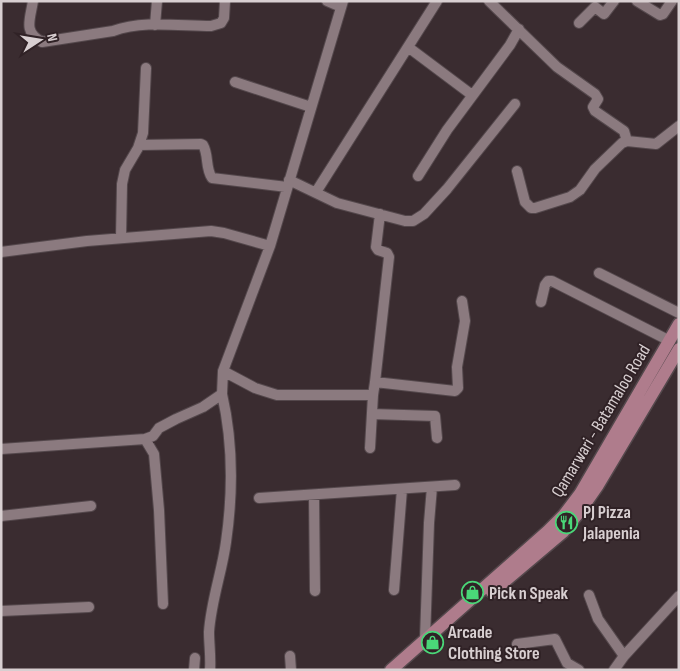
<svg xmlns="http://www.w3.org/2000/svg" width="680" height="671" viewBox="0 0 680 671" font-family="'Sofia Sans Condensed',sans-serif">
  <rect width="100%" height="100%" fill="#3a2c30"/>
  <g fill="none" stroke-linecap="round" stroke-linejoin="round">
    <defs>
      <path id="minor" d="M33,1C30,20 23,32 42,42L113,31C143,20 180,26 211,26L221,23L224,18L225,1
        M327,1L341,7
        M489,1L557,67L595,94L598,99L593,107L595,111L624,131L627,141
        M637,1L660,15L663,14L672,1
        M579,23L595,7L604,14L614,1
        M155,25L157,1
        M408,47L472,95
        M235,82L311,107
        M139,145L201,144L203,145C209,155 205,168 212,178L287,187
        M517,171L525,202L531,208H535L570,197L580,190L595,169L622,143L627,141L656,144L679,126
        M418,176L447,130L510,45L519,29
        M289,180L337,203L405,221H413L424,214L447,189L515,104
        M316,192L437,1
        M121,238L122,184L125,170L138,148L143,133L146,68
        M1,252L87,241L211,231L224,233L270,246
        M599,273L679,313
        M541,302L545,285L548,281H552L670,341
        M223,371L255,388L277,395H373L375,382L455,391L458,388L457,367L465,321L462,301
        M375,382L389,257L387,253L378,250L376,247L380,214
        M372,414L435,416L437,438
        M145,439L154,454L159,510L163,604
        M370,448L373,395
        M1,449L145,439L153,436L159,428L176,419L203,407L222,394L223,371L270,246L343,1
        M314,495L315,591
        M259,498L455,485
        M1,516L91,506
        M394,590L402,489
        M589,595L598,619L624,656
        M1,611L89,607
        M425,639L429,523L432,487
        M517,644L555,639L567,663L579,670
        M290,656L291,670
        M194,670L195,658
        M210,670C211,657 209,644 209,632C211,601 222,572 226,542C233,493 233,442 222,394
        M614,670L624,656L679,596"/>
      <path id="major" d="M492,592L563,532L580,511L598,485L679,349
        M391,670L548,531L564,515L580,494L679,324"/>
    </defs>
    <use href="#minor" stroke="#54484c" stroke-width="12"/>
    <use href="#major" stroke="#54484c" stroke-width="15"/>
    <use href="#minor" stroke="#8b7a7f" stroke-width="10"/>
    <use href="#major" stroke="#af7c8c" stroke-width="12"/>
  </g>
  <defs>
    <symbol id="restaurant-ring" viewBox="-11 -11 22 22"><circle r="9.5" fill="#302226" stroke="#4ad778" stroke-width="1.5"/><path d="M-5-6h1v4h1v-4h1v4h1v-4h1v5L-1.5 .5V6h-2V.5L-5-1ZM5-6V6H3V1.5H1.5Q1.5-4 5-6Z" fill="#4ad778"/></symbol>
    <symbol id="shop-ring" viewBox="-11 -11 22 22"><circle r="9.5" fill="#302226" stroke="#4ad778" stroke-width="1.5"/><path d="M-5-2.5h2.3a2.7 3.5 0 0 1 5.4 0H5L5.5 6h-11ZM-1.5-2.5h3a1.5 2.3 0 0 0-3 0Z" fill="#4ad778"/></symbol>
  </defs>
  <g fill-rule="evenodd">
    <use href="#restaurant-ring" x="554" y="510" width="25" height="25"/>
    <use href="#shop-ring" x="460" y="580" width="25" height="25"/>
    <use href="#shop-ring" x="420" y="630" width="25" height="25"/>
  </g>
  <g text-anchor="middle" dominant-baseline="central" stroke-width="4" stroke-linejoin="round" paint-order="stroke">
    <g font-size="18" fill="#d8cfd1" stroke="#302226">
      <text transform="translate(601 421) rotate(-59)">Qamarwari - Batamaloo Road</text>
    </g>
    <g font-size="18" font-weight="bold" fill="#d8cfd1" stroke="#302226" text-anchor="start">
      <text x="583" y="512">PJ Pizza<tspan x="583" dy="21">Jalapenia</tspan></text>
      <text x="489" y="593">Pick n Speak</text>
      <text x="448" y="632">Arcade<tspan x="448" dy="21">Clothing Store</tspan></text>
    </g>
  </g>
  <rect width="680" height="671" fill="none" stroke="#d8cfd1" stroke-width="5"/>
  <g transform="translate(40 40) rotate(78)" stroke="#302226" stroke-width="4" paint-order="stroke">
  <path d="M0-4L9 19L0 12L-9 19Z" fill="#d8cfd1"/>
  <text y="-8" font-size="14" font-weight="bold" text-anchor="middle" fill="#d8cfd1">N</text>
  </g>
</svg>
